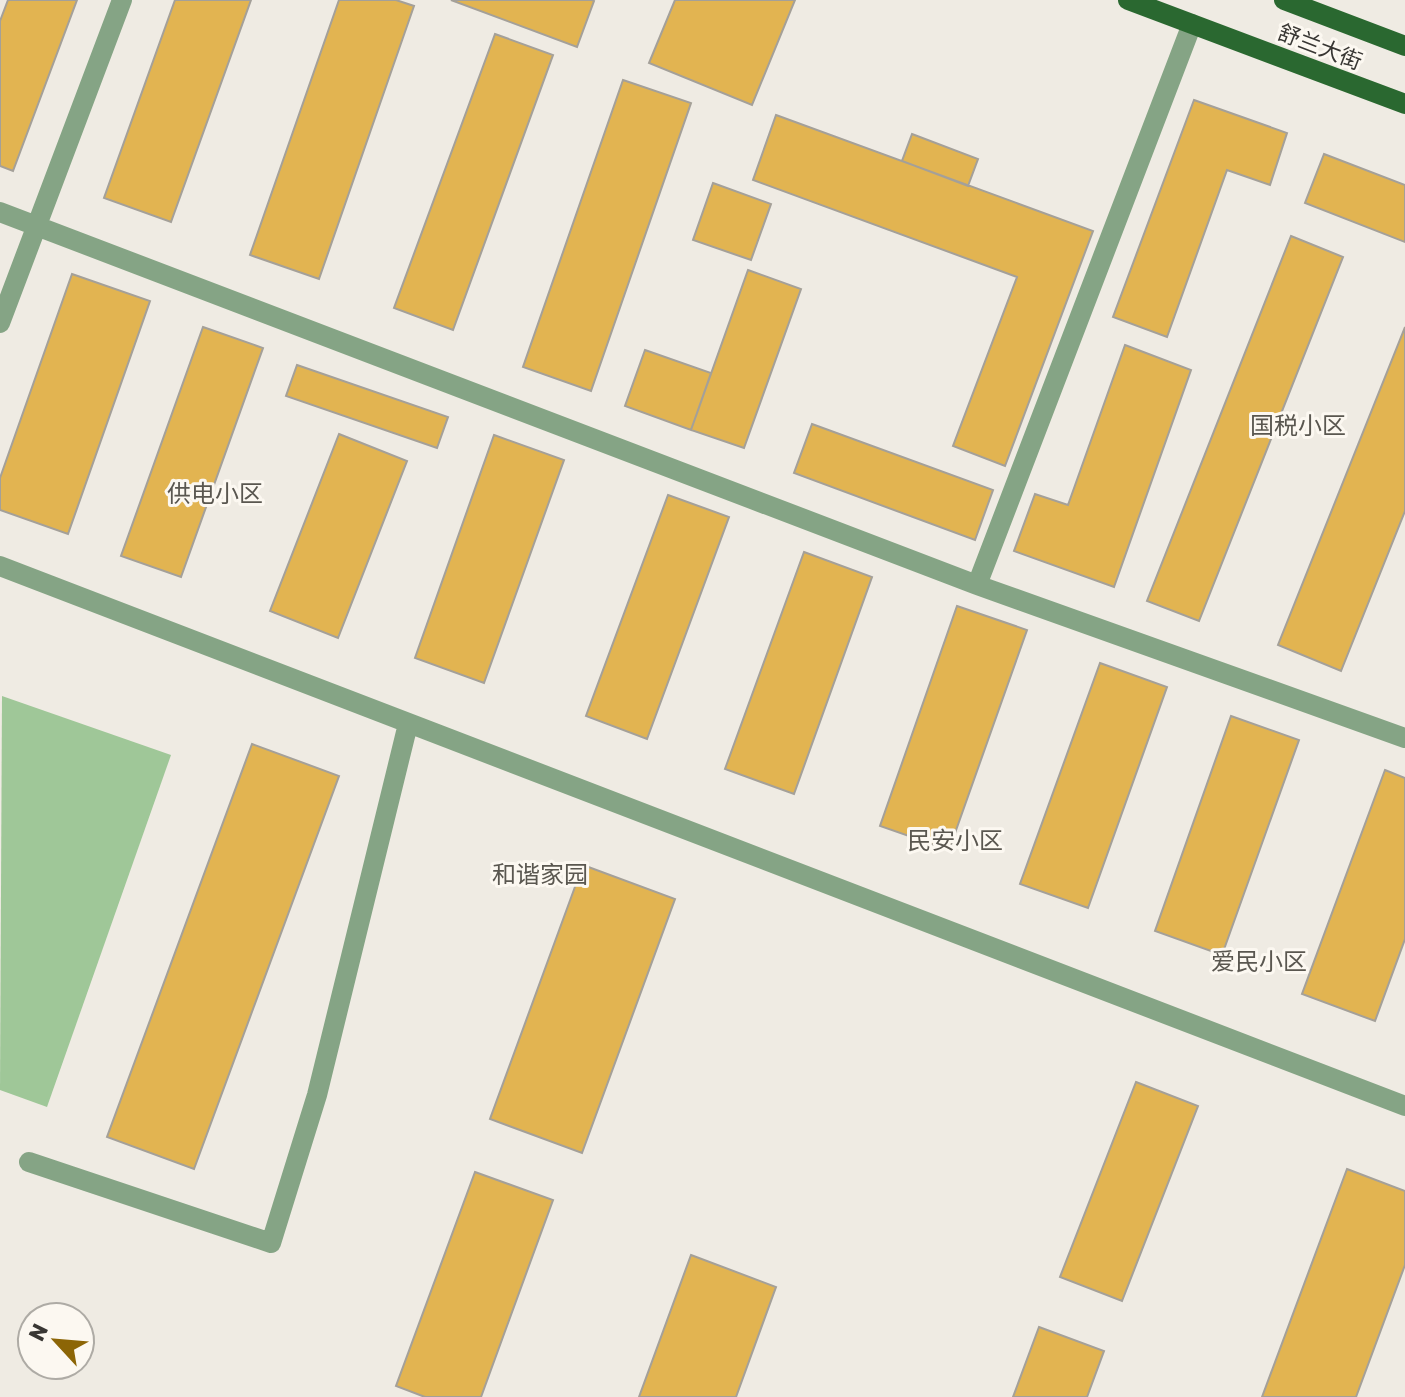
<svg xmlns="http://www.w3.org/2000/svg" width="1405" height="1397" viewBox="0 0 1405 1397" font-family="Rubik,'Noto Sans SC',sans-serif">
  <rect width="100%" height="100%" fill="#efebe3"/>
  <path fill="#9fc798" d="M2,696L171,755L47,1107L0,1090Z"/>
  <path fill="#e2b451" stroke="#a4a099" stroke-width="2" d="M8,0H77L13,171L0,166V21Z
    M175,0H251L171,222L104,198Z
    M339,0H396L414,6L319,279L250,255Z
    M451,0H592L594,1L577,47Z
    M675,0H795L752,105L649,63Z
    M495,34L553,55L453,330L394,308Z
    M623,80L691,103L591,391L523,367Z
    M1194,100L1287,133L1270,185L1227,170L1167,337L1113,317Z
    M776,115L1093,231L1005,466L953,446L1017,277L753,180Z
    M912,134L978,159L968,186L902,161Z
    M1324,154L1405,185V242L1305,203Z
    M713,183L771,204L751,260L693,240Z
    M1291,236L1343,257L1199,621L1147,601Z
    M748,270L801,289L744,448L691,430Z
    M72,274L150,301L68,534L0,510V478Z
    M203,327L263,348L181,577L121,556Z
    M1405,327V511L1341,671L1278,645Z
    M1125,345L1191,370L1114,587L1014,551L1035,494L1068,505Z
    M645,350L711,373L691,430L625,406Z
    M297,365L448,417L437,448L286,396Z
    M812,424L993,490L975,540L794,473Z
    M339,434L407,461L338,638L270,611Z
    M494,435L564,460L484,683L415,658Z
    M668,495L729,517L647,739L586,716Z
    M804,552L872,577L794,794L725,769Z
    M957,606L1027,630L949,850L880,826Z
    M1100,663L1167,687L1088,908L1020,884Z
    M1231,716L1299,740L1222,955L1155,931Z
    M252,744L339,776L194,1169L107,1137Z
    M1385,770L1405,778V939L1375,1021L1302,994Z
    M583,865L675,899L582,1153L490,1119Z
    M1136,1082L1198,1106L1122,1301L1060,1277Z
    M1347,1169L1405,1191V1265L1356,1397H1262Z
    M475,1172L553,1200L481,1397H425L396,1386Z
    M691,1255L776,1287L736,1397H639Z
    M1039,1327L1104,1351L1087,1397H1013Z"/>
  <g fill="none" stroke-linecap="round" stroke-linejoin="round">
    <path stroke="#85a485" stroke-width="20" d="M0,212L977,585L1405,738
      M0,323L122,0
      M0,566L1405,1106
      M977,585L1192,24
      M29,1162L271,1243L317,1095L408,724"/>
    <path stroke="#2a6830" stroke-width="20" d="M1128,0L1405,104
      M1284,0L1405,46"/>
  </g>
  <g text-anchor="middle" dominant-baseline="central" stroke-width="6" stroke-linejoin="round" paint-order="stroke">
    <g font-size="22" fill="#393734" stroke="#fcf8f1">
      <text transform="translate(1320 47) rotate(21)">舒兰大街</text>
    </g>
    <g font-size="24" fill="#5a5750" stroke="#fcf8f1">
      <text x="1298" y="426">国税小区</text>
      <text x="215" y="494">供电小区</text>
      <text x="955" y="841">民安小区</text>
      <text x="540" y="875">和谐家园</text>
      <text x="1259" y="962">爱民小区</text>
    </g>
  </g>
  <g transform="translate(56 1341) rotate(296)"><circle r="38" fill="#fcf8f1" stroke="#aeaba5" stroke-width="2"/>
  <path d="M0-6L14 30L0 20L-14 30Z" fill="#8c6506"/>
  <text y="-12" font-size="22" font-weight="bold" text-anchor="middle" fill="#393734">N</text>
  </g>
</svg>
